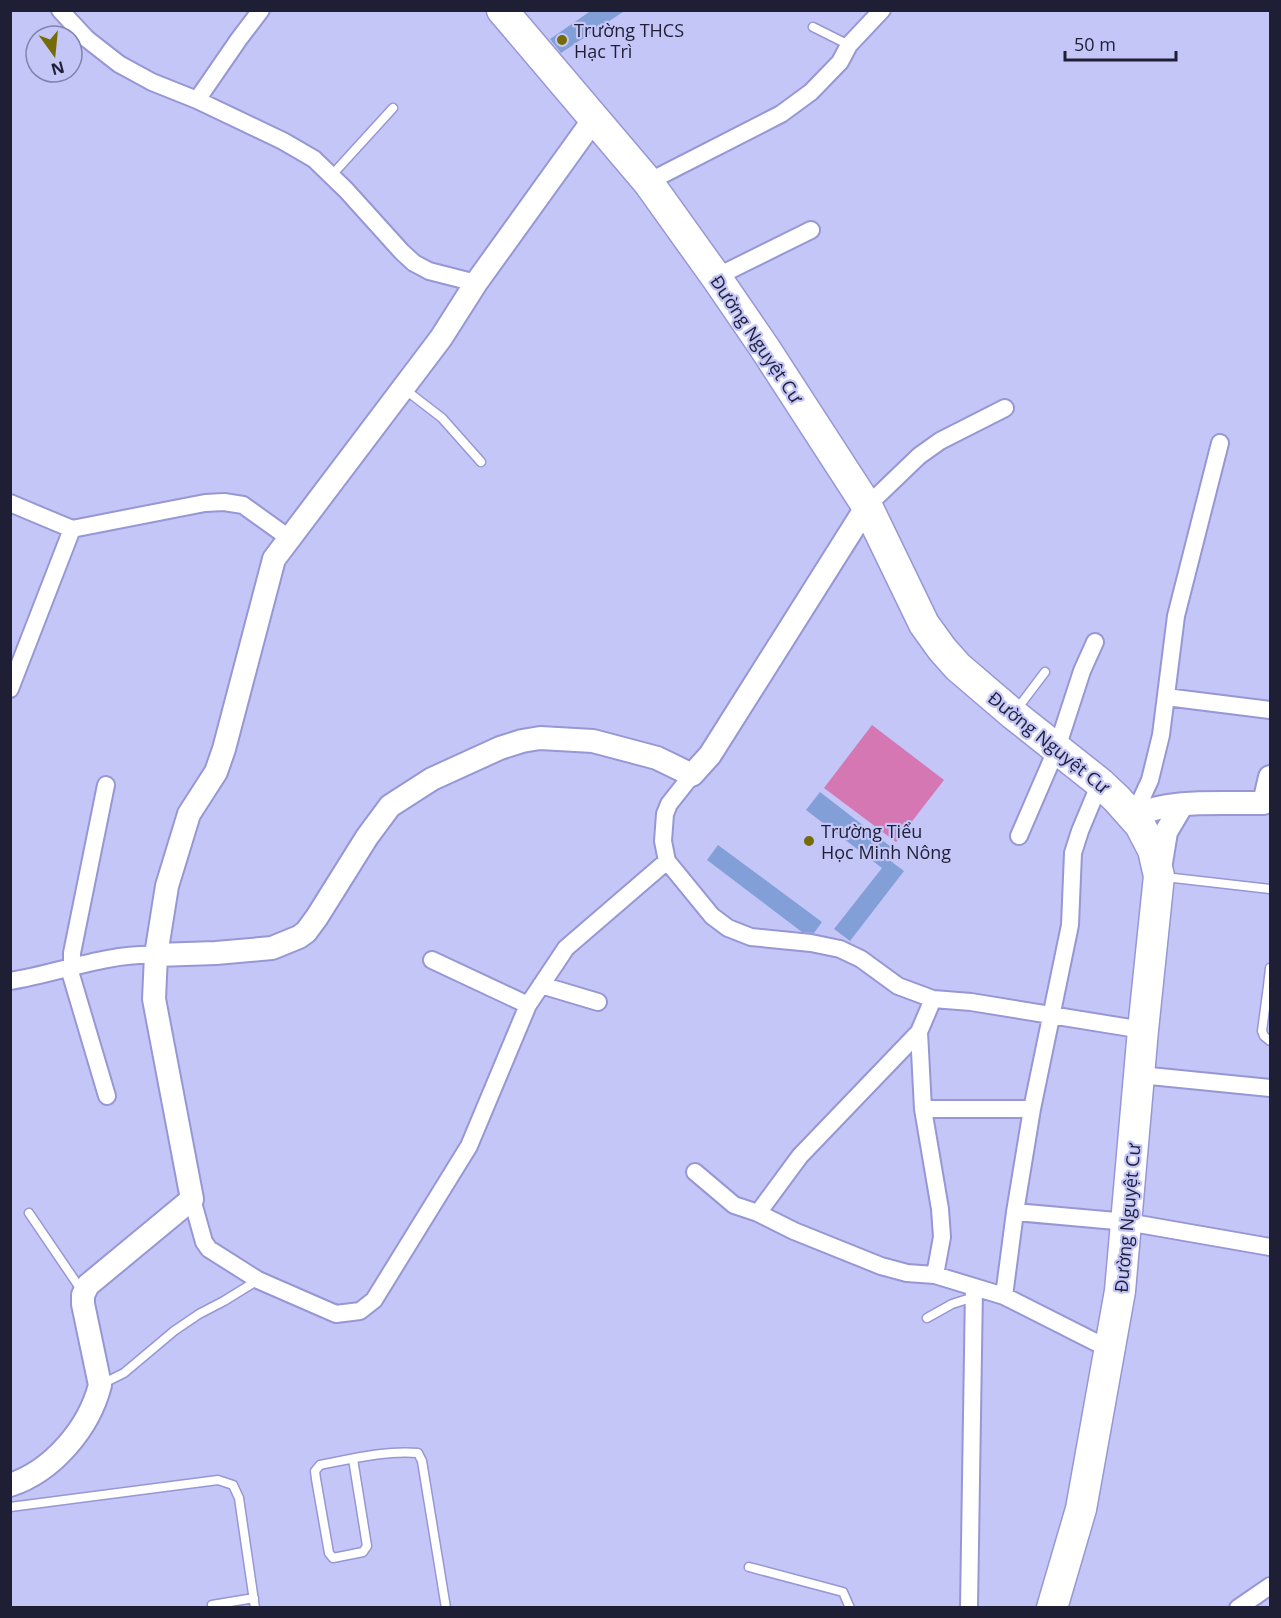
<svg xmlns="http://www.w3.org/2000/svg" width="1281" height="1618" viewBox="0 0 1281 1618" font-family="'Open Sans',sans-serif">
  <rect width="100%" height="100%" fill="#c4c6f8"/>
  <path fill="#d577b2" d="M872,725L944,780L896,842L824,788Z"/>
  <path fill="#829fd7" d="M592,10H626L561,53L550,39Z
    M820,792L891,847L884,856L904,871L850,941L834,929L882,868L806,810Z
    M718,845L822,922L814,933L802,932L707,860Z"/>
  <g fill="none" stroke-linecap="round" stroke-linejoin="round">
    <defs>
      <path id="lane" d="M813,27L849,45
        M331,176L393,108
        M403,388L442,418L481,462
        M1017,709L1045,672
        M1165,877L1270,889
        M1270,968L1268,986H1270
        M1268,986L1262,1031L1264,1036L1270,1041
        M29,1213L82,1291
        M927,1318L952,1304L974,1297
        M102,1384L124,1373L174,1331L199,1314L224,1301L258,1280
        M353,1459L367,1546L363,1552L333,1558L329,1553L316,1479L315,1471L320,1465C351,1459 386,1450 418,1453L422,1461L446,1608
        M10,1507L218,1480L233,1485L239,1498L255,1608
        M749,1567L843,1592L850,1608
        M212,1605L254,1598"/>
      <path id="street" d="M60,10L87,39L119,64L152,82L197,100L283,141L314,159L346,190L402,252L414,263L429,271L476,283
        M197,100L239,39L261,10
        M648,182L781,114L811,92L840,62L849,45L882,10
        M716,277L811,230
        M10,503L72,529L205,503L224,502L243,505L289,538
        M867,506L919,456L940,441L1005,408
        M10,689L72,529
        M1166,697L1270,710
        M692,775L669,804L665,814L663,841L667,861L712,916L728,928L751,937L811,943L840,949L861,959L898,986L933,999L971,1002L1143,1030
        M1133,817L1150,780L1161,735L1176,616L1220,443
        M1019,836L1057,748L1082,671L1095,642
        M432,960L528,1005
        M69,968L107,1096
        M72,968V953L106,785
        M10,981C59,973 106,953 156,955
        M541,985L598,1002
        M933,999L919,1032L800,1156L758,1213L794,1231L881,1266L907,1273L935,1275L1004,1296L1111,1350
        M919,1032L923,1109L940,1209L942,1237L935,1275
        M1140,1075L1270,1088
        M923,1109H1032
        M695,1172L734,1205L758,1213
        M192,1199L204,1242L209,1249L258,1280L336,1314L360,1311L374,1300L469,1146L528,1005L566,948L667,861
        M1015,1212L1127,1222L1270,1247
        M1004,1296L1015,1212L1032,1109L1070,925L1073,853L1080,831L1100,783
        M969,1608L974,1288
        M1238,1608L1270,1586"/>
      <path id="secondary" d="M1133,817C1168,798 1225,804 1264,803L1270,777
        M1160,869L1166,832L1182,805
        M156,955L216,953L272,948L299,937L306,932L317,917L367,837L390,806L432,779L500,748L522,741L540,738L593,741L657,758L692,775L710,755L867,506
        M10,1485C53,1471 89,1428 100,1385L83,1304V1295L88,1285L192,1199L154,999L156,955L167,886L189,814L216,772L224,749L274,559L441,338L476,283L594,119"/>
      <path id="highway" d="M502,10L648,182L716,277L764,347L867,506L924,624L942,649L958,667L1013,714L1100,783L1117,799L1140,825L1153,850L1159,876L1143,1030L1120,1291L1081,1509L1052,1608"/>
    </defs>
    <use href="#lane" stroke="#9697d4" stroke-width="11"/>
    <use href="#street" stroke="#9697d4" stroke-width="20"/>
    <use href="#secondary" stroke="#9697d4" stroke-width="26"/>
    <use href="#highway" stroke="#9697d4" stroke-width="33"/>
    <use href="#lane" stroke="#fff" stroke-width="8"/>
    <use href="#street" stroke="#fff" stroke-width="16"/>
    <use href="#secondary" stroke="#fff" stroke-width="22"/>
    <use href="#highway" stroke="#fff" stroke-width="30"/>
  </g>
  <g fill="#766c07" stroke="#c4c6f8" stroke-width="2">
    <circle cx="562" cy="40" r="6"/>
    <circle cx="809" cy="841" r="6"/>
  </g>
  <g text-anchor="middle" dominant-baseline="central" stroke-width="4.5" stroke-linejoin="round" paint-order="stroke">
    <g font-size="18" fill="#1e1e35" stroke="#c4c6f8" text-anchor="start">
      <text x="574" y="30">Trường THCS<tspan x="574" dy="21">Hạc Trì</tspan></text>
      <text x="821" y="831">Trường Tiểu<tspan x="821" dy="21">Học Minh Nông</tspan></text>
    </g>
    <g font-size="18" fill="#1e1e35" stroke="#c4c6f8">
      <text transform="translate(757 339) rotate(56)">Đường Nguyệt Cư</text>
      <text transform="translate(1049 742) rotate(39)">Đường Nguyệt Cư</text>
      <text transform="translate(1127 1218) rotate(-85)">Đường Nguyệt Cư</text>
    </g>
  </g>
  <rect width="1281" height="1618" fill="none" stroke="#1e1e35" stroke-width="24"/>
  <g transform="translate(54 54) rotate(165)"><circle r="28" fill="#c4c6f8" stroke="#8283aa" stroke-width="1.5"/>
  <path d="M0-4.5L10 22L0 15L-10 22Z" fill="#766c07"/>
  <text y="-9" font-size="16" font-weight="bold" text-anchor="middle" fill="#1e1e35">N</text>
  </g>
  <path d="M1065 51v9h111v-9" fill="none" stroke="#1e1e35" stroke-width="3"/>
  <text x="1074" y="51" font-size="18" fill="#1e1e35" stroke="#c4c6f8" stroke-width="4.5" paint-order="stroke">50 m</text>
</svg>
